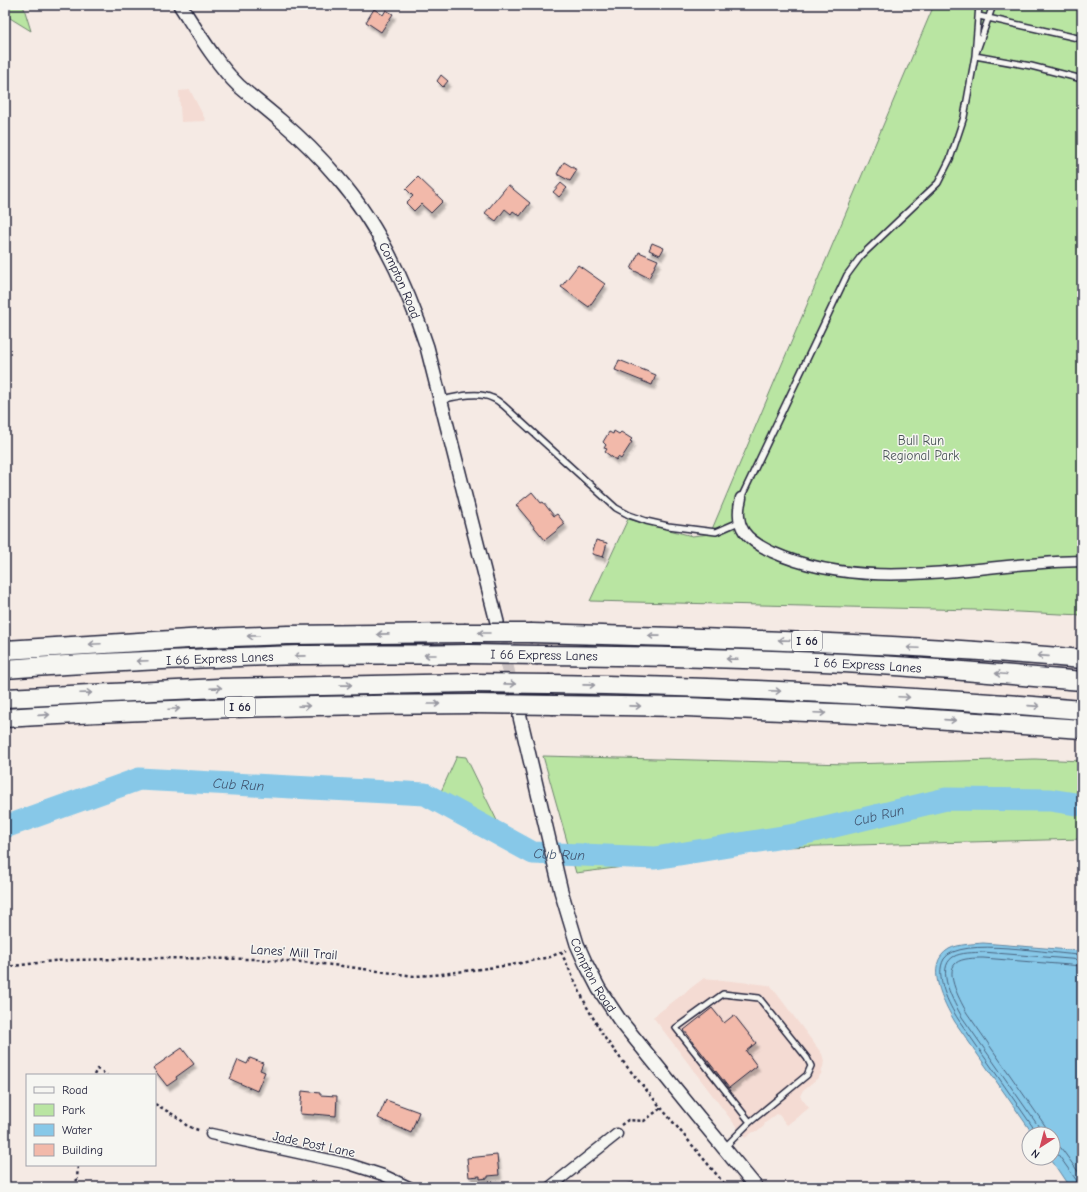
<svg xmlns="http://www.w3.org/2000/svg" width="1087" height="1192" viewBox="0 0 1087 1192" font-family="'Comic Neue',sans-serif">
  <defs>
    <filter id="shadow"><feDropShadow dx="2.5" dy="4.5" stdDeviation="1" flood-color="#0004"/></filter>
  </defs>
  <rect width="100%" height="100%" fill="#f5eae4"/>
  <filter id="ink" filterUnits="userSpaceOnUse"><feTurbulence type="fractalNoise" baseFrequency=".025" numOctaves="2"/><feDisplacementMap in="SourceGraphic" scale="8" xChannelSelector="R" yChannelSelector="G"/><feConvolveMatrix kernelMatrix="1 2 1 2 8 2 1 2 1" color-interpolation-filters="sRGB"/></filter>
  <g filter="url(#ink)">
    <path fill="#f4dbd3" d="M190,90L206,121L181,122L179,91Z
      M704,978L768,985L771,986L822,1054L824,1061L823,1067L821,1074L818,1078L803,1090L800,1096L809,1108L787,1125L779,1115L777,1114L765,1123L764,1126L757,1132H753L745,1138L653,1017Z"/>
    <path fill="#b9e5a2" stroke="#6e846e" d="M5,5H23L31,31L5,15Z
      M934,5H1082V615L975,610L590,601L628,519L692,536L710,534Z
      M457,756L466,757L503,833L437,809L434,807Z
      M543,756L847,764L1035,759L1082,761V839L782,847L576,873Z"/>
    <path fill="#87c8e8" stroke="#5f86a3" d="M983,943L1082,951V1187H1071L1066,1182L1050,1158H1053V1134H1033L955,1022C944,1003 923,964 949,949C958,944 974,944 983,943Z"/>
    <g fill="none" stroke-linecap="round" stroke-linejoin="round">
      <path stroke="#4a6480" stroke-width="1" d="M1036,1134L1035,1130L958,1019C949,1005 934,976 944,959C959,935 1056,955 1082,955
        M1041,1134L1039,1127L962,1017C954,1003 935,969 953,957C961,952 974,953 983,952L1082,960
        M1047,1134V1129L1044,1124L967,1013C962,1004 944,973 956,963C962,958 975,958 983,958L1082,966
        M1053,1143L1061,1148L1082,1177
        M1053,1150L1057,1153L1077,1181L1078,1187"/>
      <path stroke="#87c8e8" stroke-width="23" id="s1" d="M5,827L139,779L425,794L533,853L655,858L801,834L946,799L1050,800L1082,805"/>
    </g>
    <path fill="#f2b9aa" stroke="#22223b" filter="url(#shadow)" d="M374,9L383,15L386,10L393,14L381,32L366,22Z
      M441,75L448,81L443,87L437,81Z
      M564,162L577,170L570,181L557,174Z
      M418,177L443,201L431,213L421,204L414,211L406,203L413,196L406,189Z
      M561,183L567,188L559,197L553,192Z
      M508,185L530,203L520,216L513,211L511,214L505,209L496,221L485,213Z
      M652,243L664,248L660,255L649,250Z
      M639,252L658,260L649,278L631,269Z
      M578,265L605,284L589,307L561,287Z
      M619,360L656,375L652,385L615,370Z
      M614,431L619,434L621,432L632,439L630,441L632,442L621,459L618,457L616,460L605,452L607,449L604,448L606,445L603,442L609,432L613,434Z
      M532,492L541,503L543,502L554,516L557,514L565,524L545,540L516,505Z
      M596,540L607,543L603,557L592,554Z
      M712,1008L724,1023L734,1015L756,1043L746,1051L757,1066L729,1088L684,1030Z
      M182,1048L194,1064L176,1077L177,1079L167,1086L153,1068Z
      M250,1058L263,1063L260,1070L265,1072L257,1091L230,1079L238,1060L247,1064Z
      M302,1091L320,1093V1095L337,1096L336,1116L314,1114V1115L300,1114Z
      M386,1100L419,1112L411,1133L378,1118Z
      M497,1155L499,1175L488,1176V1178L480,1179V1176L469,1177L467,1158Z
      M659,1182L660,1187H636Z
      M633,1183V1187H619V1186Z"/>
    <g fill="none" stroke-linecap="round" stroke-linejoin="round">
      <path stroke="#cbc2c2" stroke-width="13" stroke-dasharray="13 6" stroke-linecap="butt" d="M497,625L518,711"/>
      <defs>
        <path id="service" d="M979,5L975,56L1031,66L1082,79
          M979,16L1082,39
          M441,400C455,397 478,391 492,398C496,399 499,402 503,405L594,488L616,508L629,515L646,521L668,526L716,532L739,522
          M741,498L847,275L861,256L938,183L950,159L964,117L975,56L993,5
          M724,1148L750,1122L807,1075L811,1066L807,1058L759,998L723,994L676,1028L750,1122"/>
        <path id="minor" d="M741,498C733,528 747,540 772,552C870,596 980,562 1082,561
          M211,1134L349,1164L383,1175L409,1187
          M550,1187L617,1134"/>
        <g id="tertiary">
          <path id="s2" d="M180,5C197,31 217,65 239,86C253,98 267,109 281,121C301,138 320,157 337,177C380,226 407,286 427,347L497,622"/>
          <path id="s3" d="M520,717L561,891L577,944L585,962L599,989L619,1019L696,1114L756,1187"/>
        </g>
        <g id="motorway">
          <path d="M532,633C716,638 899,643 1082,659"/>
          <path d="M5,650L205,638L288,635L464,633"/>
          <path id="s4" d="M538,655C640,656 742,658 844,663C923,667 1003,674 1082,681"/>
          <path id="s5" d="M5,669C104,662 203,658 302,655C357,654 413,655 469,654"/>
          <path d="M550,684C727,687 905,695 1082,710"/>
          <path d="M5,698L219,688L471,683"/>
          <path d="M554,705L686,707L857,714L1082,729"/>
          <path d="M5,718C162,708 318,705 475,704"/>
        </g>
      </defs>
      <use href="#service" stroke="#22223b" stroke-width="8"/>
      <use href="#minor" stroke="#22223b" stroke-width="13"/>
      <use href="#tertiary" stroke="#22223b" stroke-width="16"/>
      <use href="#motorway" stroke="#22223b" stroke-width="21"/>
      <path stroke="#22223b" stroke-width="2.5" stroke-dasharray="3 3" stroke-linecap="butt" d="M561,952L587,1007L604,1037L628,1068L727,1187
        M5,967L53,961L73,960L157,958L254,959L303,962L342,966L414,976L434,975L511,965L550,957L566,950
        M94,1075L97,1069L107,1075
        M155,1104L179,1118L187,1126L201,1131
        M621,1125L628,1120L644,1121L661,1108
        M75,1187L77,1179L78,1165"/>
      <use href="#service" stroke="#f6f6f2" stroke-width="5"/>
      <use href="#minor" stroke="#f6f6f2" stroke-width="10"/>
      <use href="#tertiary" stroke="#f6f6f2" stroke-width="13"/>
      <use href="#motorway" stroke="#f6f6f2" stroke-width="18"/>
      <defs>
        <path id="motorway-bridge" d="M464,633H532
          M469,654L538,655
          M471,683L550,684
          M475,704L554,705"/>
      </defs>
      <use href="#motorway-bridge" stroke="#22223b" stroke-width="21" stroke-linecap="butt"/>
      <use href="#motorway-bridge" stroke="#f6f6f2" stroke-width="18"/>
    </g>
    <defs><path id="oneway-shaft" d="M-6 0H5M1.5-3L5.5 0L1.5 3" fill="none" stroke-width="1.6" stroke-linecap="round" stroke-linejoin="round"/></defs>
    <g stroke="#9797a0">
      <use href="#oneway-shaft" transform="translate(484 633) rotate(-180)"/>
      <use href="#oneway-shaft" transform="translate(383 634) rotate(179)"/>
      <use href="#oneway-shaft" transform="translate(253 636) rotate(178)"/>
      <use href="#oneway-shaft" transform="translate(654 636) rotate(-179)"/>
      <use href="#oneway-shaft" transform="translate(784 640) rotate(-178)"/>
      <use href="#oneway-shaft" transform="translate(95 644) rotate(177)"/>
      <use href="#oneway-shaft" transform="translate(913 648) rotate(-177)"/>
      <use href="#oneway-shaft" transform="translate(430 655) rotate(180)"/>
      <use href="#oneway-shaft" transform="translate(300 656) rotate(179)"/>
      <use href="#oneway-shaft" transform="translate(1043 656) rotate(-176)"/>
      <use href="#oneway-shaft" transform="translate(732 659) rotate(-178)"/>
      <use href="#oneway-shaft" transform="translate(142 661) rotate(178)"/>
      <use href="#oneway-shaft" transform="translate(1001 674) rotate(-175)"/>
      <use href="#oneway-shaft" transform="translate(510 684) rotate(1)"/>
      <use href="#oneway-shaft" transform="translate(346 685) rotate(-1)"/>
      <use href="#oneway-shaft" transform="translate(589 685) rotate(1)"/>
      <use href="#oneway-shaft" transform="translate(216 688) rotate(-2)"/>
      <use href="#oneway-shaft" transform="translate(775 691) rotate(2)"/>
      <use href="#oneway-shaft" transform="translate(86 693) rotate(-2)"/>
      <use href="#oneway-shaft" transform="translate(904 697) rotate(3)"/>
      <use href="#oneway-shaft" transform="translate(434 704)"/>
      <use href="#oneway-shaft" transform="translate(304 706) rotate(-1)"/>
      <use href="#oneway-shaft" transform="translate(635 706) rotate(1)"/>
      <use href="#oneway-shaft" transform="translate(1034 706) rotate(4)"/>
      <use href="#oneway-shaft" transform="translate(174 709) rotate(-3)"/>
      <use href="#oneway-shaft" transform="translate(820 713) rotate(2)"/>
      <use href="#oneway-shaft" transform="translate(44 715) rotate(-4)"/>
      <use href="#oneway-shaft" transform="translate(950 720) rotate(4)"/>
    </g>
  </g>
  <g text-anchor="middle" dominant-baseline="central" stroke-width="3" stroke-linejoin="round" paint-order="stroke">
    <g fill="#f6f6f2" stroke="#626272" stroke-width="1">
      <rect x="792" y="631" width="30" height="20" rx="3"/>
      <rect x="225" y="697" width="30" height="20" rx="3"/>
    </g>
    <g font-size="12" font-weight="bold" fill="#22223b">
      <text x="807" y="641">I 66</text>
      <text x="240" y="707">I 66</text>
    </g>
    <g font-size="13" fill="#22223b" stroke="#f6f6f2">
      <text stroke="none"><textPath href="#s2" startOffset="356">Compton Road</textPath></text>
      <text transform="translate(544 655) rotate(1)">I 66 Express Lanes</text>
      <text stroke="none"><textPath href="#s5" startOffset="215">I 66 Express Lanes</textPath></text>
      <text stroke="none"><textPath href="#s4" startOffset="330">I 66 Express Lanes</textPath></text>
      <text transform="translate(294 952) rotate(4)">Lanes' Mill Trail</text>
      <text stroke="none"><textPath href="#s3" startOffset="269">Compton Road</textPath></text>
      <text transform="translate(314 1144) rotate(12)">Jade Post Lane</text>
    </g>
    <g font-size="13" fill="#485355" stroke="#f6f6f2">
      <text x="921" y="440">Bull Run<tspan x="921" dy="15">Regional Park</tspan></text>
    </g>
    <g font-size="14" font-style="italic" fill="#40546f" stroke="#f6f6f2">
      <text stroke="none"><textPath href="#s1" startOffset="242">Cub Run</textPath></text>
      <text stroke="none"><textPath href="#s1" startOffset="902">Cub Run</textPath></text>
      <text stroke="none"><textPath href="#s1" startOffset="578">Cub Run</textPath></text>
    </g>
  </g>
  <rect width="1087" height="1192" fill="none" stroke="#f6f6f2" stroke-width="20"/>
  <rect x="10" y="10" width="1067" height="1172" fill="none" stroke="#22223b" stroke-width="1.5" filter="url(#ink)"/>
  <rect x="26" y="1074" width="130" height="92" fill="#f6f6f2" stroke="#a1a1a9"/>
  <rect x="34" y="1087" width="20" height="6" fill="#f6f6f2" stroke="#a1a1a9"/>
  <text x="62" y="1094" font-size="12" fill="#22223b">Road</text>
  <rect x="34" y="1104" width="20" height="12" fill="#b9e5a2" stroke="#a1a1a9"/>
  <text x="62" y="1114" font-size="12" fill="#22223b">Park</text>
  <rect x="34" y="1124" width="20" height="12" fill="#87c8e8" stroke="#a1a1a9"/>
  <text x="62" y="1134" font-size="12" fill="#22223b">Water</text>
  <rect x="34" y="1144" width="20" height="12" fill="#f2b9aa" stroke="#a1a1a9"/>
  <text x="62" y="1154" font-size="12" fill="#22223b">Building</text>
  <g transform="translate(1041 1146) rotate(216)"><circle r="19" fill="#f6f6f2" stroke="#a1a1a9"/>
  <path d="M0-3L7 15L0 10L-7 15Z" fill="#d1495b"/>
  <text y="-6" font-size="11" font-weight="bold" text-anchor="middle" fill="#22223b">N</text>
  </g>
</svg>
